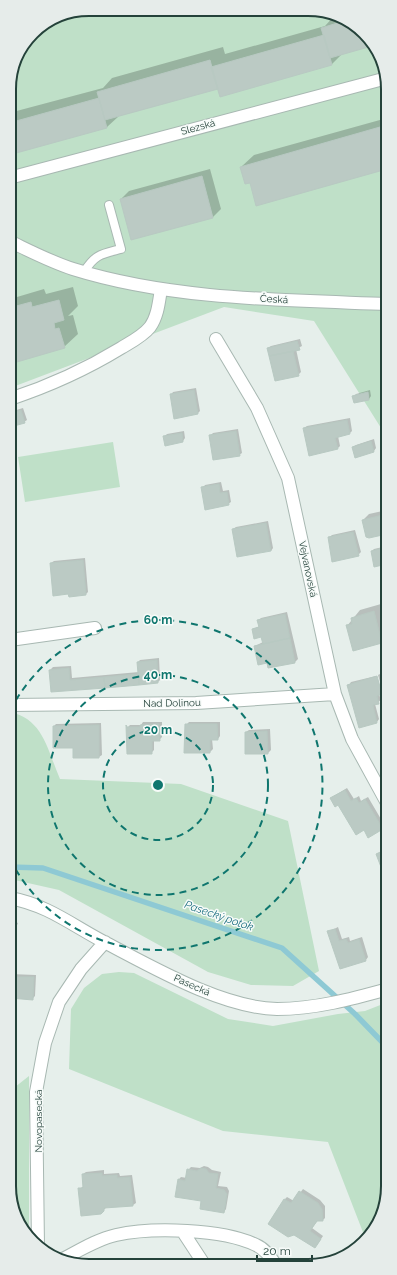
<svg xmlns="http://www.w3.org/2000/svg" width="397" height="1275" viewBox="0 0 397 1275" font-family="Raleway,sans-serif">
  <rect width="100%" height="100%" fill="#e6efeb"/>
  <path fill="#d4dfda" d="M387,429V460L380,431Z"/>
  <path fill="#bfe0c8" d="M89,9L324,11L365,33L387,74V427L381,428L314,321L224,307L10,388L9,84L17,53L36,29L59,15Z
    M113,442L120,487L25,502L18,457Z
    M10,712C44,719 48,752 60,779L181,784L288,821L319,971L293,986L251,985L208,972L59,890L10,879Z
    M119,972L134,973L228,1019L273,1026L338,1014L365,1011L388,1002V1191L368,1239L366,1240L328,1142L223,1131L69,1069L71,1009L84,988L102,974Z
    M29,1076V1236L10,1201V1091Z"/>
  <path fill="#0003" d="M334,16L365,33L371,45L343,53L332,64L218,88L119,116L107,127L9,154V113L103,88L112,78L223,47L225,54L325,26Z
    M387,118V168L251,181L241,167L254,155Z
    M210,169L221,209L213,217L132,239L121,199L129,191Z
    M73,287L78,306L68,316L73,315L78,334L64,347L10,363L9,338L13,334L12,329L9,330V304L17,297L44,289L46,294Z
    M300,339L302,346L296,349L301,372L298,375L268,348L271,346Z
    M196,388L200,411L198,413L171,395L173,392Z
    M370,390L371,396L369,399L353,397L356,394Z
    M23,408L27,420L24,422L10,426V412Z
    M350,418L352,431L350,433L338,436L340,446L338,448L304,428L307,426Z
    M238,429L242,453L239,455L211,435L213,433Z
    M184,431L185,438L183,441L164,437L167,434Z
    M374,439L376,448L374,451L356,457L353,447L356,445Z
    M221,482L223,491L229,490L231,502L228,504L203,488L205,485Z
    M387,510V533L370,537L363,520L369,514Z
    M268,521L273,548L271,551L233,529L236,527Z
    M355,530L361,552L358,555L329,538L332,535Z
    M387,546V563L375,566L372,551L374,549Z
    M85,558L88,592L86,594L51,563L54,561Z
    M381,604L387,625V637L382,642L347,626L360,610Z
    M287,612L298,659L295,662L268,667L267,662L255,646L263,642L262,636L253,629L260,626L259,620L261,618Z
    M159,658L160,680L158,682L52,691L50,670L53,667L71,666L72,678L139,672L138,662L140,660Z
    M380,674L384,691L383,692L378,675Z
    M376,676L382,693L379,694L381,700L375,704L379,719L377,722L349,685L351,682Z
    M143,722H162V737L159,740H154V750L151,753L127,728L130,725H141Z
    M189,722H220V736L218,739H212L213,749L210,752L186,725Z
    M101,723L102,755L99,757H74V747L54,726L56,724Z
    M270,729L271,750L268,753L246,732L249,730Z
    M347,788L354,799L359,796L361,801L368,797L385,826L382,829L331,798Z
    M387,848V872L377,854Z
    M10,920L18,923L10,941Z
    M338,927L342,939L349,937L350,941L362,937L368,957L366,960L341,968L328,932Z
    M10,974L36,975L35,996L32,999L10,997Z
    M204,1166L208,1167L212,1170L221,1172L218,1186L227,1187L229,1191L226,1209L224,1212L202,1200L178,1180L181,1177L187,1178L188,1170L191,1167L200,1168Z
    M104,1170V1174L119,1173L120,1176L132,1175L136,1203L133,1205L107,1207L100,1213L79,1189L84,1186L83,1174L86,1172Z
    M303,1189L320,1200L325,1206V1218L323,1220H318L312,1228L323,1236L317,1245L269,1223L285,1199L287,1197L294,1201Z"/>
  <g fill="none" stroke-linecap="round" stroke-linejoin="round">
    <path stroke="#8ec9d4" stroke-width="5.5" d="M10,867L43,868L282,948L355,1014L388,1048"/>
  </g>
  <path fill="#bbcac4" stroke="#b8c9c2" d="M344,21L365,33L372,46L330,58L321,28Z
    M324,35L332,65L220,97L211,67Z
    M210,60L218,89L105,120L97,92Z
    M99,98L107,128L9,155V123Z
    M387,125V169L256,206L250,183L245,184L240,167Z
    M202,176L213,218L131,240L120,199Z
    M59,300L64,320L54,323L55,329L59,328L65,348L10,364L9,341L14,340L11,330L9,331V308L31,302L32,307Z
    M297,341L300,350L269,356L267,348Z
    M293,351L299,376L275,381L269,356Z
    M194,390L198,414L174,419L170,394Z
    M368,392L369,400L354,403L352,396Z
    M21,410L25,423L10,427V413Z
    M347,420L350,434L335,438L338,449L309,456L303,428Z
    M236,431L240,456L213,460L209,435Z
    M182,433L183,442L165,446L163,436Z
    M371,441L374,452L355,458L352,447Z
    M219,484L220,493L227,492L229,505L205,510L201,487Z
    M387,514V534L369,538L366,537L362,520Z
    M266,523L271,551L237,557L232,529Z
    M353,532L359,556L332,562L328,537Z
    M387,547V564L374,567L371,551Z
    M83,560L86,595L69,597L68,594L53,596L50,563Z
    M374,611L382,643L353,651L346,625L352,624L351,618Z
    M285,614L290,638L263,644L261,637L254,639L252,629L259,627L257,620Z
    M290,638L295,663L268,668L267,663L258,665L254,646Z
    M157,660L158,683L139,685L137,662Z
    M69,668L70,680L104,677L105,688L51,692L49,670Z
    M138,674L139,685L105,688L104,677Z
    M377,676L382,694L377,696L379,704L373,705L377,723L359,728L347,685Z
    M159,724L160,741H152V754H127L126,725L127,727H140V725Z
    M185,724H217L218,740H210V753H184Z
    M99,725V758H73V748H53V726Z
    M267,731L268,754H245V732Z
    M345,790L351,801L356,798L359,803L365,799L383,829L368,838L364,830L356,835L338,805L335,807L330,798Z
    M387,849V874L384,866L381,867L376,854Z
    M10,927L13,929L10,937Z
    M335,929L339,941L346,939L348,943L359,939L366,961L340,969L327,931Z
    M10,977H34L33,1000L10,998Z
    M201,1168L206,1169L209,1173L218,1174L216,1188L224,1190L227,1194L224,1213L200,1209L201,1201L175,1197L178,1179L185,1181L187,1169L197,1171Z
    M102,1173V1176L117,1175V1178L130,1177L133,1206L104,1208V1211L101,1214L81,1216L78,1188H83L82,1174Z
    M299,1191L318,1203L322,1209L323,1221H317L310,1231L321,1239L315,1248L294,1235L288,1237L268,1224L284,1199L291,1203Z"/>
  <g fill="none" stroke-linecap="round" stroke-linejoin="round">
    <defs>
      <path id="lane" d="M84,272C95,254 102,254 121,249L109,205"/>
      <path id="street" d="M9,178L387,78
        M9,241C30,251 51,262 73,269C172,300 284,300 387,304
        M216,339L257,408L288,478L335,694L352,739L387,803
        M10,399C49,386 85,370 121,348C131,342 143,336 150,327C158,316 159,301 161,289
        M10,640L95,628
        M10,705L196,703L335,694
        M10,898C48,905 73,926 106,943C154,968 223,1008 277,1009C315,1009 352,999 388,989
        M183,1232L204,1264
        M38,1246L36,1092L45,1043L59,1002L81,969L105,942
        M63,1259C80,1250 98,1239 116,1235C152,1227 223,1229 256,1245C265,1249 270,1256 275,1264"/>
    </defs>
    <use href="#lane" stroke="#a8b8b2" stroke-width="10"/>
    <use href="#street" stroke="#a8b8b2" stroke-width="14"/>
    <use href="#lane" stroke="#fff" stroke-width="8"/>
    <use href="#street" stroke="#fff" stroke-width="12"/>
  </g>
  <g fill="none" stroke="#0f766e" stroke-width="2" stroke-dasharray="7 5">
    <circle cx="158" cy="785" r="55"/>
    <circle cx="158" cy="785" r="110"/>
    <path d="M10 711A165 165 0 1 1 10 859"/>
  </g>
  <g text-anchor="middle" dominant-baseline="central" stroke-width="3" stroke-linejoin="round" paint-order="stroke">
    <g font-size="10" fill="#24423a" stroke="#f7fbf9">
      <text transform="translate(198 127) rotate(-15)">Slezská</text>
      <text transform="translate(274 299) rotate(3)">Česká</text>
      <text transform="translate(308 569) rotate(78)">Vejvanovská</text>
      <text transform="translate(172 703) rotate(-1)">Nad Dolinou</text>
      <text transform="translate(192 985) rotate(24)">Pasecká</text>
      <text transform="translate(38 1121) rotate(-90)">Novopasecká</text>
    </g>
    <g font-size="11" font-style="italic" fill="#1c6f80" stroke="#f7fbf9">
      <text transform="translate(219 916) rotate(19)">Pasecký potok</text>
    </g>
  </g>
  <path d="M0 0H397V1275H0ZM89 16H308A73 73 0 0 1 381 89V1186A73 73 0 0 1 308 1259H89A73 73 0 0 1 16 1186V89A73 73 0 0 1 89 16Z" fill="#e6ecea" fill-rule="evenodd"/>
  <path fill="none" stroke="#24423a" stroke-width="2" d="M89 16H308A73 73 0 0 1 381 89V1186A73 73 0 0 1 308 1259H89A73 73 0 0 1 16 1186V89A73 73 0 0 1 89 16Z"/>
  <circle cx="158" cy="785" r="6" fill="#0f766e" stroke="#f7fbf9" stroke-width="2"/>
  <g font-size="12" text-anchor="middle" font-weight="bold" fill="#0f766e" stroke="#f7fbf9" stroke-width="3" stroke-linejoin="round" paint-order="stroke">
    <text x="158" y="624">60 m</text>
    <text x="158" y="679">40 m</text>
    <text x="158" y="734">20 m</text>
  </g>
  <path d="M257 1255v6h55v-6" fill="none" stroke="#24423a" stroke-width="2"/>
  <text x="263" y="1255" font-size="12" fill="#24423a" stroke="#f7fbf9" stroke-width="3" paint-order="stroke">20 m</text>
</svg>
